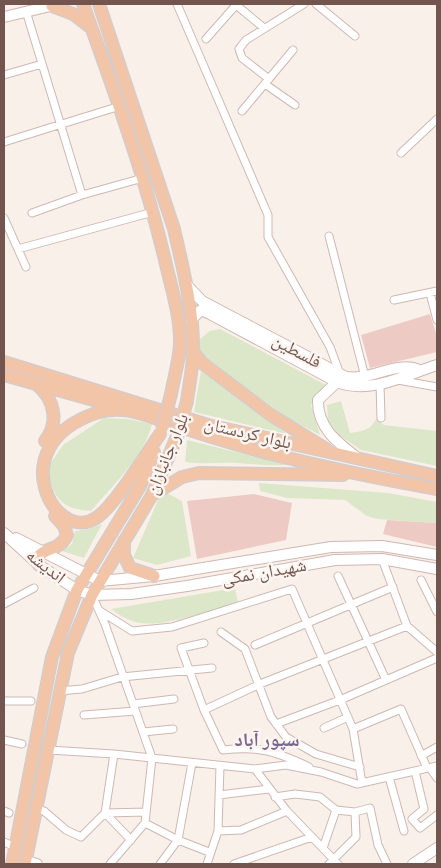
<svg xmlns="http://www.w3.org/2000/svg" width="441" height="868" viewBox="0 0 441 868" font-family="'Fira Sans Condensed','Noto Naskh Arabic',sans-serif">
  <rect width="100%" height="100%" fill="#faf0ea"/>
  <path fill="#dce7c9" d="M220,329L328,386L311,405L320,435L286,417L199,354L200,339L210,331Z
    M201,371L287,434L194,412Z
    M341,401L350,433C362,431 370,431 376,419L384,425L437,431V466L361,450L339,435L328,421L327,405Z
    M104,418L128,419L152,424C144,457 113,485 91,511C60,509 52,497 48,467L63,445Z
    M187,440L289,465C270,466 255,464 237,463C219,462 202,465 185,462Z
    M259,483L388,493L437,502V523L377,519L367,516L345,500L287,498L260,491Z
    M167,493L182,501L191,556L157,565L133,558L158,500Z
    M102,524L84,558L62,551L72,544L75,531L89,529Z
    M235,588L238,603C214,609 165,627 142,623C131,622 120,616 111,609Z"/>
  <path fill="#edcbc4" d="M430,314L437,337V352L370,368L361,335Z
    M254,494L292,503L286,540L197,559L187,501Z
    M387,520L437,523V547L383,534Z"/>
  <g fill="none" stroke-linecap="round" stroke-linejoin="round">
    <defs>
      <path id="street" d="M177,4L268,215V237L330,347L340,374
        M235,4L264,28
        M316,4L355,36
        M26,11L82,195
        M206,39L236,5
        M4,75L42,64
        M269,79L242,58L239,49L246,40L304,4
        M265,84L295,105
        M242,111L293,50
        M4,142L120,106
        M401,153L437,119
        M32,213L82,195L143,178
        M4,218L26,267
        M329,236L365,377
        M18,249L153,212
        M430,293L437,320
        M394,300L437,291
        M398,380L437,387
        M380,384L381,418
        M382,559L407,626L437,652
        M338,576L386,680
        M421,580L437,612
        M92,595L105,624L152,758L145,823
        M4,604L34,588
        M100,611L132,631L172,627L292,589L353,729L362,783
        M221,632L245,649L271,717L286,737L316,754L360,767
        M204,643L181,648L204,710L223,750C261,746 275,751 309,767
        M255,645L393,587
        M59,691L82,689L122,677L212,668
        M4,701H31
        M133,704L174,699
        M204,710L260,684L407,626
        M84,715L135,711
        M276,724L340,700L437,658
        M324,728L348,717
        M353,729L401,709L427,768
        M143,732L173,729
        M4,740L22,744
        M49,750L114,754L255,769L286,765L321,772L357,784L437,766
        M421,756L437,747
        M430,768L437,778
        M255,769L287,811L338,864
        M415,771L424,809L412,819L420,828L437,815
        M389,777L404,831
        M219,795L269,789
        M275,797L295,794L320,797L336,810L355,812L356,837L329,864
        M38,809L44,811L66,830L81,837L105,813
        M4,811L9,813
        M355,812L370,808L378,845L387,864
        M105,813L114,754
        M105,813L146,812
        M105,813L131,840
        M145,823L178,840L209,852
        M218,831L241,830L287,811
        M4,842L15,847
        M323,848L336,810
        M110,864L145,823
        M160,864L178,840L192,763
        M207,864L218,831L220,766
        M234,864L312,837"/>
      <path id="secondary" d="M4,17L59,4
        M186,284L202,301L346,377C371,381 397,360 419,370
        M191,320L201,310L210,314L337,382C371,395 405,375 437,365
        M337,382L318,400C317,428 338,443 359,459
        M4,533L39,565L77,590L92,595L131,594L187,586L335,560L382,559L437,569
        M16,538L100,581L154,576L331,547L382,546L437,555
        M26,861L37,864
        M413,864L437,848"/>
      <path id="primary" d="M83,4C113,88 144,172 165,260C171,287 181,317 180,345C179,361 174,378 171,394
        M99,4L174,229C183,269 194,310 193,351C193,368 189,385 187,401
        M52,6L73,14L90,27
        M193,352L202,363L271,415L326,449
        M4,362L208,425L437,476
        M4,375L115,406
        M36,384C54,398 60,422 45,441
        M160,434C146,454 114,507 96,518C56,545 0,446 96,413C122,404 145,415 169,423C201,434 234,444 267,453C323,467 380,479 437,489
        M154,494L182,477L199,473L343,475
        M124,541V555L130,568L154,576
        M39,565L37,558C45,546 59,552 67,535L64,526L55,516
        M12,864L52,657L77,590L140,486L154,452
        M25,864L68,653L92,595L152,495L178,434"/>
    </defs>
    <use href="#street" stroke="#ceb8b3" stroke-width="9"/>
    <use href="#secondary" stroke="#d0b7b1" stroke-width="12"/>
    <use href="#primary" stroke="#d5ccca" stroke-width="14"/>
    <use href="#street" stroke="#fff" stroke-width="7"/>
    <use href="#secondary" stroke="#fff" stroke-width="10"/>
    <use href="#primary" stroke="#f2c5a9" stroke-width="11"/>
    <defs>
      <path id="primary-bridge" d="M162,429L171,394
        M178,434L187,401"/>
    </defs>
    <use href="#primary-bridge" stroke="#d5ccca" stroke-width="14" stroke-linecap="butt"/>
    <use href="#primary-bridge" stroke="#f2c5a9" stroke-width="11"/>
  </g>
  <g text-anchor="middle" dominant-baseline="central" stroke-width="5" stroke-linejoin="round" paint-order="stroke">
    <g font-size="18" fill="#73544f" stroke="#fdf5f0">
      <text transform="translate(297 351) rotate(28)">فلسطین</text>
      <text transform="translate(248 433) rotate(13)">بلوار کردستان</text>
      <text transform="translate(167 454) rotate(-68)">بلوار جانبازان</text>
      <text transform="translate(46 566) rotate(38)">اندیشه</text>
      <text transform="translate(264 572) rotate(-10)">شهیدان نمکی</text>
    </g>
    <g font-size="19" font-weight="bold" fill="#78678e" stroke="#fdf5f0">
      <text x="267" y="739">سپور آباد</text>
    </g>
  </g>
  <rect width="441" height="868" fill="none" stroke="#73544f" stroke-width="10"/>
</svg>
